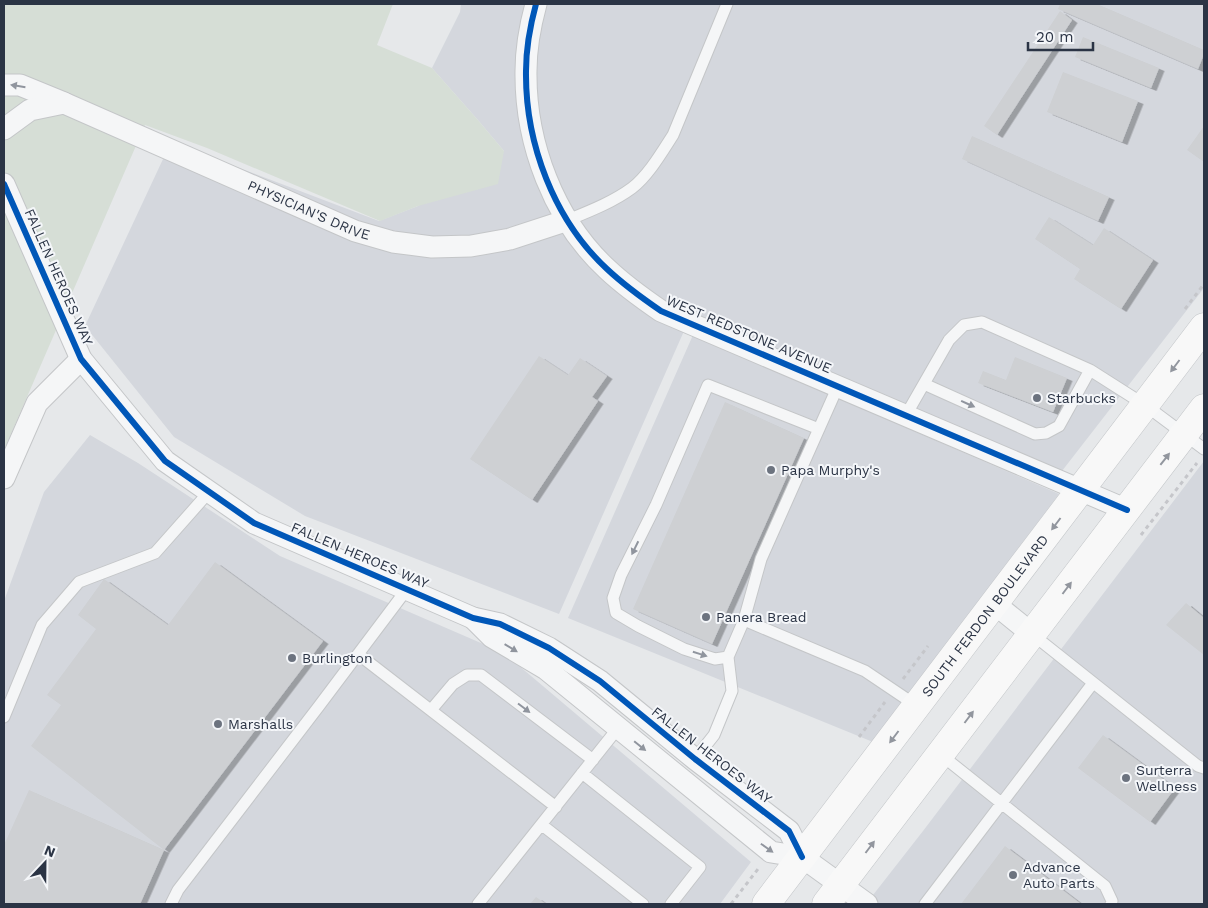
<svg xmlns="http://www.w3.org/2000/svg" width="1208" height="908" viewBox="0 0 1208 908" font-family="'Work Sans',sans-serif">
  <defs>
    <filter id="shadow"><feDropShadow dx="5.5" dy="3" stdDeviation="0" flood-color="#0004"/></filter>
  </defs>
  <rect width="100%" height="100%" fill="#e6e8ea"/>
  <path fill="#d4d7dd" d="M461,4H1204V288L1055,480L684,331L559,614L305,516L174,437L85,326L171,142L379,221L418,206L504,151L477,119L432,68L460,12Z
    M693,335L1059,494L873,742L568,618Z
    M90,435L138,463L280,556L504,653L751,862L720,904H4V601L44,492Z
    M1204,461V904H866L923,831Z"/>
  <path fill="#d6ded6" d="M4,4H393L377,45L432,68L477,119L504,151L498,184L418,206L380,221L207,148L145,125L4,450Z"/>
  <path fill="#ced0d3" filter="url(#shadow)" d="M1060,4H1097L1204,50V54L1198,69L1058,9Z
    M1060,11L1072,20L997,135L984,126Z
    M1083,37L1159,68L1151,88L1075,57Z
    M1063,72L1138,101L1122,142L1047,112Z
    M1204,126V162L1187,150Z
    M972,136L1109,197L1098,221L962,159Z
    M1049,217L1093,245L1104,228L1153,260L1121,309L1074,279L1080,269L1035,239Z
    M539,356L568,375L580,358L607,376L592,397L598,401L532,500L470,459Z
    M1015,357L1067,378L1053,412L978,383L983,371L1006,380Z
    M725,402L804,438L712,644L633,609Z
    M215,562L323,641L164,850L140,904H4V845L29,790L164,850L31,746L61,705L47,695L96,629L78,615L104,579L168,625Z
    M1186,603L1204,618V655L1166,625Z
    M1103,735L1175,788L1150,822L1078,768Z
    M1005,846L1081,904H961Z
    M536,897L546,904H530Z"/>
  <g fill="none" stroke-linecap="round" stroke-linejoin="round">
    <defs>
      <path id="lane" d="M568,220C590,211 613,202 632,188C648,176 662,152 673,135L727,4
        M924,384L1035,434L1046,433L1059,426L1090,370
        M838,386L761,559L744,620L865,671L917,706
        M906,415L949,340L964,325L982,322L1090,370L1145,405L1204,449
        M1032,634L1198,766L1204,768
        M358,654L556,807
        M728,657L715,659L684,649L638,626L616,613L613,598L621,575L656,505L708,385L819,429
        M431,710L453,684L467,675H481L593,760
        M4,717L42,625L79,582L155,553L209,492
        M940,754L1105,886L1112,901L1111,904
        M695,759L714,735L732,691L728,657L744,620
        M582,773L700,867L671,904
        M542,825L643,904
        M171,904L178,890L319,706L407,589
        M478,904L618,728
        M925,904L1093,683"/>
      <g id="street">
        <path d="M536,4C530,26 526,48 526,71C525,143 554,220 607,269C624,285 642,298 661,311L1127,510"/>
        <path id="s1" d="M4,85H20L64,103L355,231L393,242L432,247L471,246L510,239L568,220"/>
        <path d="M4,129L30,110L64,103"/>
        <path d="M4,184L81,359L165,461L254,523L473,618L500,624L549,648L600,681L695,759L789,831L802,857"/>
        <path d="M4,478L37,403L81,359"/>
        <path d="M995,604L1032,634"/>
        <path d="M473,618L492,637L546,669L771,852L802,857L867,904"/>
      </g>
      <g id="primary">
        <path id="s2" d="M766,904L1204,327"/>
        <path d="M826,904L1204,408"/>
      </g>
    </defs>
    <use href="#lane" stroke="#c4c6c8" stroke-width="13"/>
    <use href="#street" stroke="#c4c6c8" stroke-width="23"/>
    <use href="#primary" stroke="#c2c5c8" stroke-width="29"/>
    <path stroke="#c5c6ca" stroke-width="3" stroke-dasharray="4 4" stroke-linecap="butt" d="M1185,309L1204,284
      M1141,535L1197,463
      M903,679L928,646
      M859,737L885,702
      M731,904L758,869"/>
    <use href="#lane" stroke="#f5f6f7" stroke-width="11"/>
    <use href="#street" stroke="#f5f6f7" stroke-width="21"/>
    <use href="#primary" stroke="#f8f8f8" stroke-width="28"/>
    <defs>
      <path id="cycleway" d="M536,4C530,26 526,48 526,71C525,143 554,220 607,269C624,285 642,298 661,311L1127,510
        M4,184L81,359L165,461L254,523L473,618L500,624L549,648L600,681L695,759L789,831L802,857"/>
    </defs>
    <use href="#cycleway" stroke="#f4f6f9" stroke-width="9"/>
    <use href="#cycleway" stroke="#0057b8" stroke-width="6"/>
  </g>
  <defs><path id="oneway-solid" d="M-6-.8H1V-3.2L6.5 0L1 3.2V.8H-6Z" transform="scale(1.25)"/></defs>
  <g fill="#90959e">
    <use href="#oneway-solid" transform="translate(18 86) rotate(-171)"/>
    <use href="#oneway-solid" transform="translate(968 404) rotate(24)"/>
    <use href="#oneway-solid" transform="translate(635 548) rotate(116)"/>
    <use href="#oneway-solid" transform="translate(511 648) rotate(31)"/>
    <use href="#oneway-solid" transform="translate(700 654) rotate(18)"/>
    <use href="#oneway-solid" transform="translate(524 708) rotate(37)"/>
    <use href="#oneway-solid" transform="translate(640 746) rotate(39)"/>
    <use href="#oneway-solid" transform="translate(767 848) rotate(35)"/>
  </g>
  <g fill="#92969e">
    <use href="#oneway-solid" transform="translate(1175 366) rotate(127)"/>
    <use href="#oneway-solid" transform="translate(1165 459) rotate(-52)"/>
    <use href="#oneway-solid" transform="translate(1056 524) rotate(127)"/>
    <use href="#oneway-solid" transform="translate(1067 588) rotate(-53)"/>
    <use href="#oneway-solid" transform="translate(969 717) rotate(-53)"/>
    <use href="#oneway-solid" transform="translate(894 737) rotate(127)"/>
    <use href="#oneway-solid" transform="translate(870 847) rotate(-53)"/>
  </g>
  <g fill="#6c737f" stroke="#f4f6f9" stroke-width="2">
    <circle cx="1037" cy="398" r="5"/>
    <circle cx="771" cy="470" r="5"/>
    <circle cx="706" cy="617" r="5"/>
    <circle cx="292" cy="658" r="5"/>
    <circle cx="218" cy="724" r="5"/>
    <circle cx="1126" cy="778" r="5"/>
    <circle cx="1013" cy="875" r="5"/>
  </g>
  <g text-anchor="middle" dominant-baseline="central" stroke-width="4" stroke-linejoin="round" paint-order="stroke">
    <g font-size="14" fill="#2b3445" stroke="#f4f6f9">
      <text stroke="none"><textPath href="#s1" startOffset="331">PHYSICIAN'S DRIVE</textPath></text>
      <text transform="translate(59 277) rotate(66)">FALLEN HEROES WAY</text>
      <text transform="translate(749 334) rotate(23)">WEST REDSTONE AVENUE</text>
      <text transform="translate(360 555) rotate(23)">FALLEN HEROES WAY</text>
      <text stroke="none"><textPath href="#s2" startOffset="362">SOUTH FERDON BOULEVARD</textPath></text>
      <text transform="translate(712 755) rotate(38)">FALLEN HEROES WAY</text>
    </g>
    <g font-size="14" fill="#2b3445" stroke="#f4f6f9" text-anchor="start">
      <text x="1047" y="398">Starbucks</text>
      <text x="781" y="470">Papa Murphy's</text>
      <text x="716" y="617">Panera Bread</text>
      <text x="302" y="658">Burlington</text>
      <text x="228" y="724">Marshalls</text>
      <text x="1136" y="770">Surterra<tspan x="1136" dy="16">Wellness</tspan></text>
      <text x="1023" y="867">Advance<tspan x="1023" dy="16">Auto Parts</tspan></text>
    </g>
  </g>
  <rect width="1208" height="908" fill="none" stroke="#2b3445" stroke-width="10"/>
  <g transform="translate(45 863) rotate(22)" stroke="#f4f6f9" stroke-width="4" paint-order="stroke">
  <path d="M0-4L9 19L0 12L-9 19Z" fill="#2b3445"/>
  <text y="-8" font-size="14" font-weight="bold" text-anchor="middle" fill="#2b3445">N</text>
  </g>
  <path d="M1028 42v8h65v-8" fill="none" stroke="#2b3445" stroke-width="2.5"/>
  <text x="1036" y="42" font-size="15" fill="#2b3445" stroke="#f4f6f9" stroke-width="4" paint-order="stroke">20 m</text>
</svg>
